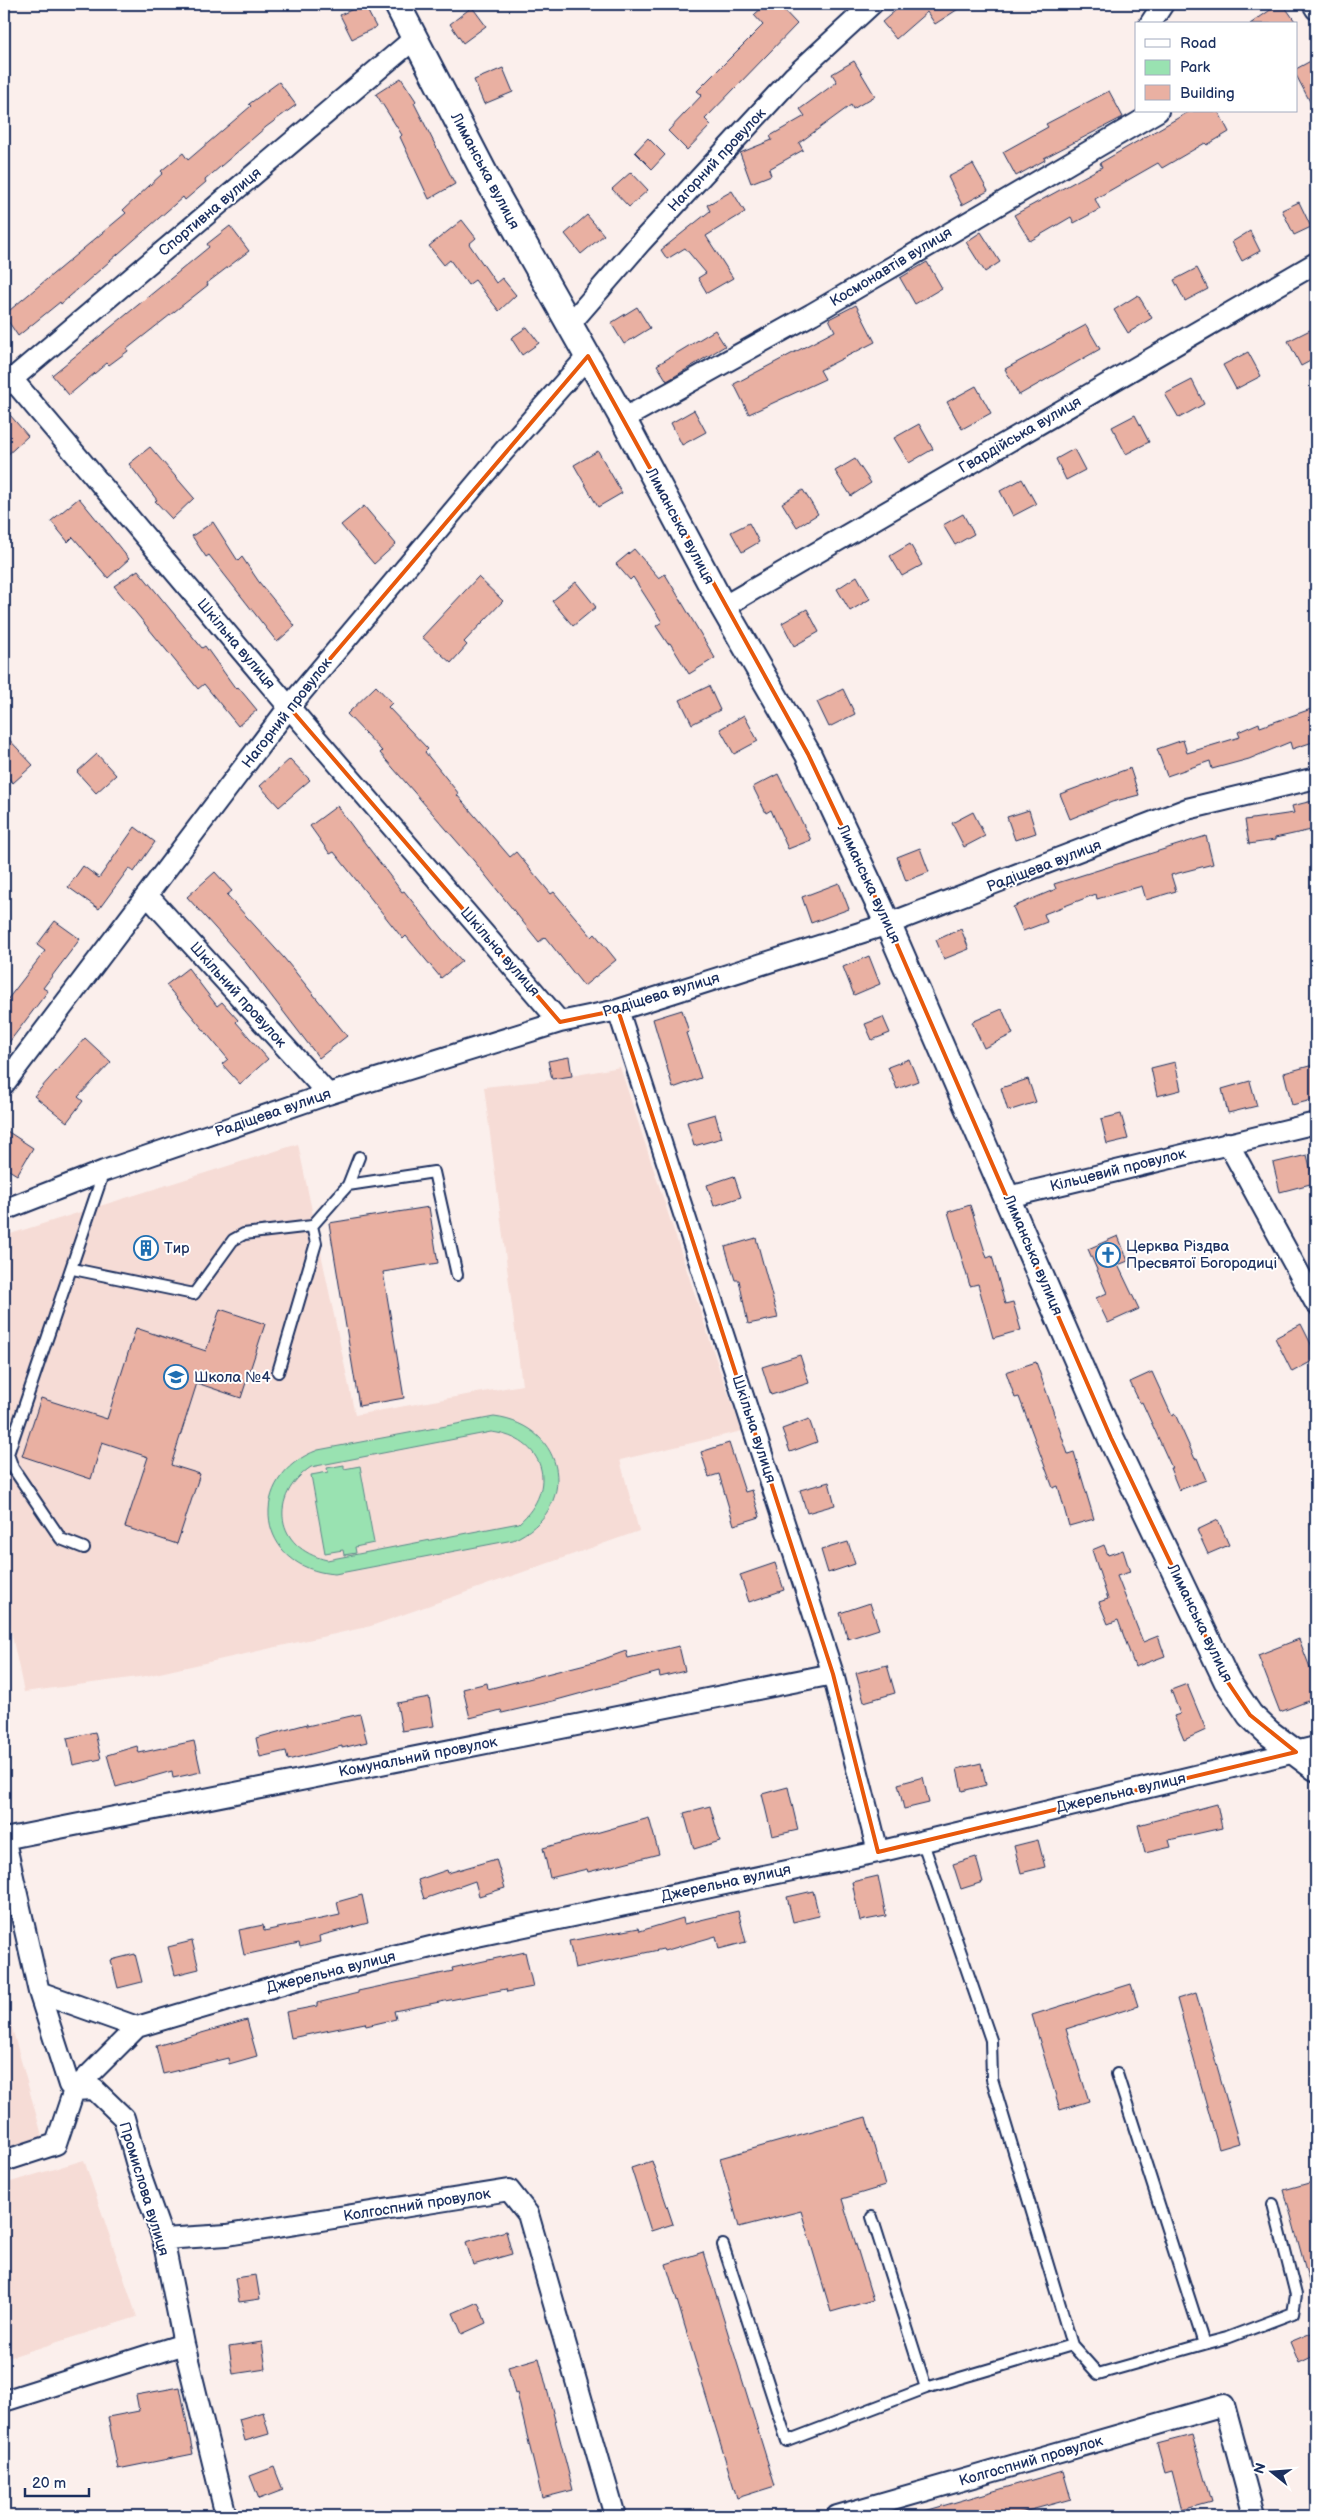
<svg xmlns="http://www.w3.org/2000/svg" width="1320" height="2520" viewBox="0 0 1320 2520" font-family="'Balsamiq Sans',sans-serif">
  <rect width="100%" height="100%" fill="#fbefec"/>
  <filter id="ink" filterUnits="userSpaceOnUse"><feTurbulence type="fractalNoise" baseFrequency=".02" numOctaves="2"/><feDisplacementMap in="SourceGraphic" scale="10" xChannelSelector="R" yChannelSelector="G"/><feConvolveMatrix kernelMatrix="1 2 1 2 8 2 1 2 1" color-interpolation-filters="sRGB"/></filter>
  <g filter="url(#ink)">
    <path fill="#f6dcd6" d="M620,1067L719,1368L742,1431L620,1460L639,1531L371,1626L146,1676L24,1692L4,1598V1236L298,1144L355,1415L522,1385L484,1087L550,1080Z
      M10,2021L43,2139L4,2148V2022Z
      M84,2160L137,2317L4,2359V2184Z"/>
    <path fill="#99e2b1" stroke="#5a8888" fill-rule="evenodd" d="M494,1417C568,1426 580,1510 513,1540L335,1574C257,1569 244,1477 318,1450ZM491,1432C545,1438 559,1488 519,1523L327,1560C275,1548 268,1496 311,1467Z
      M344,1465V1469L360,1466L374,1543L355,1547L356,1553L344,1555L343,1550L325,1553L311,1475L328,1472L327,1468Z"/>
    <path fill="#e9b0a2" stroke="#1b2f5e" d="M364,4L376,27L352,39L340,15Z
      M766,4H778L797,24L705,119L711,125L687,150L668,131L702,95L697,91L763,25L754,15Z
      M903,4H966L935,24L927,12L896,39L882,22Z
      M1279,4H1283L1297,24H1250Z
      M472,7L486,26L463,43L450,24Z
      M1316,58V113L1296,75V69Z
      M854,61L875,96L853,109L851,105L799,143L803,150L769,169L771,175L751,183L740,153L772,140L770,136L805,116L800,109L837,82L832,74Z
      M503,68L513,92L484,104L474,80Z
      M401,78L416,101L414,103L455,184L429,199L400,137L402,135L376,94Z
      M279,82L296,105L266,127L205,180L206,182L185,200L183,197L61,304L60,302L18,336L4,315L126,213L123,210L163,173L161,171L183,153L188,160L251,106L249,104Z
      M1109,91L1123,117L1044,158L1045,160L1016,176L1003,152L1048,127L1046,124Z
      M1190,111H1218L1229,132L1207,145L1205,143L1162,168L1158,163L1095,199L1100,209L1074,223L1071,217L1030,241L1014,215L1102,167L1100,163Z
      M648,138L665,155L652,169L635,152Z
      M973,164L988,191L962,205L948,177Z
      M631,172L648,190L629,207L612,189Z
      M732,191L745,212L706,236L733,278L707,293L698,278L706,273L685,248L667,259L661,250L710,211L707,205Z
      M1299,202L1311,227L1294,235L1282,210Z
      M587,215L604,235L581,254L565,234Z
      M462,220L476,238L469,244L496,283L502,278L516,295L499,311L475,280L468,285L450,260L444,265L429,246Z
      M230,226L249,251L207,283L208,285L127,349L128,351L109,365L107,363L69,395L52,375L170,279L209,247L207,244Z
      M1250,231L1260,251L1242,261L1232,242Z
      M981,232L1000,262L985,272L966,242Z
      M927,262L942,288L915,304L900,278Z
      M1197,268L1208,289L1185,301L1174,280Z
      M1138,295L1152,318L1128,333L1114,310Z
      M856,305L875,342L820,370L825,379L749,414L734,384L835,331L829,319Z
      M637,307L650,328L624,344L611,323Z
      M1086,325L1100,349L1019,395L1005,369Z
      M527,327L539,343L522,355L511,338Z
      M1316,327V358L1301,366L1288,341Z
      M715,330L725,346L667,381L657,365Z
      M1248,352L1261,376L1236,389L1223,365Z
      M1192,380L1204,404L1179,418L1165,394Z
      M976,386L991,413L962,429L947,402Z
      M4,408L28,436L4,458Z
      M694,410L706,432L682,445L671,423Z
      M1135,415L1149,442L1126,454L1112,427Z
      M919,424L933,449L909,463L894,438Z
      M150,447L194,498L172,519L155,501L157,500L129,464Z
      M1074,449L1085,470L1066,480L1056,459Z
      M598,451L622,493L598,507L574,465Z
      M855,459L871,483L851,496L835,471Z
      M1022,479L1036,504L1013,516L1000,491Z
      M803,490L818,514L797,527L782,503Z
      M79,498L129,559L108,578L73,537L68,542L51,521Z
      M364,506L396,544L374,564L341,525Z
      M963,514L974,534L955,545L943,525Z
      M213,522L238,561L242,557L259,582L295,626L277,642L209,555L206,557L192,536Z
      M749,523L759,542L742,552L731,532Z
      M910,544L922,565L902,576L890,556Z
      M634,549L659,578L665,574L715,658L689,674L670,643L668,644L656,626L662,622L633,577L630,580L616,564Z
      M138,570L202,648L205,646L236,689L238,687L257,710L238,726L204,684L198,689L114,586Z
      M857,576L870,599L850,611L837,589Z
      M478,577L503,601L464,642L467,645L451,663L422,637Z
      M576,582L596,607L573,626L552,601Z
      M807,609L819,632L794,646L782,623Z
      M376,686L392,703L388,707L428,749L425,752L459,794L457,795L510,857L516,852L551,894L554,892L592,937L595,934L616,960L584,986L545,937L539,942L474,861L380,753L382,751L347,714Z
      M709,686L720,710L692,724L680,700Z
      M843,689L855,714L829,727L817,702Z
      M1311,709L1316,724V741L1292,749L1290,742L1249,759L1212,769L1210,761L1167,776L1157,749L1183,740L1187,753L1240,737L1238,732L1259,723L1260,727Z
      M744,715L758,741L734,754L720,729Z
      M4,734L33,765L13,783L4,773Z
      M97,754L116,775L96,793L77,772Z
      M290,759L310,780L279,807L260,786Z
      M1130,768L1139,795L1112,802L1070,819L1060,794Z
      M778,774L811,840L788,849L771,810L766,813L753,787Z
      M1316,800V829L1275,838V840L1249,844L1245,820L1294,813L1292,806Z
      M337,806L402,892L404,891L441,938L462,961L441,978L406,936L403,939L334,852L330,854L310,826Z
      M1029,810L1036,833L1015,840L1007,817Z
      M973,812L985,836L964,847L952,823Z
      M135,827L155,842L134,872L129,868L99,909L68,887L83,866L99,878Z
      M1206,836L1213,864L1171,875L1176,891L1146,900L1142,886L1097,899L1096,894L1044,914L1047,922L1023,931L1013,907L1056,889L1054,884Z
      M920,848L929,872L906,881L897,857Z
      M215,872L232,891L227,895L284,958L347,1036L319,1058L243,959L187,897Z
      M839,883L849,909L811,923L802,897Z
      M55,921L80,939L43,988L48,991L4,1049V1004L45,951L37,945Z
      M961,929L969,949L944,959L936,940Z
      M869,956L880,984L854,995L843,967Z
      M188,968L217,1006L222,1002L238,1020L236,1022L268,1059L240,1084L222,1064L228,1059L166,985Z
      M1002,1009L1013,1034L984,1048L972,1022Z
      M682,1010L689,1032L686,1033L701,1078L673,1088L653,1019Z
      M883,1017L890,1033L872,1040L865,1024Z
      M85,1038L111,1062L78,1097L83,1101L67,1122L34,1096Z
      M569,1057L572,1076L552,1079L548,1061Z
      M909,1059L918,1081L897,1089L888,1067Z
      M1175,1062L1181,1090L1157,1096L1151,1068Z
      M1313,1065L1316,1076V1099L1292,1105L1284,1073Z
      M1028,1079L1036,1102L1008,1111L1001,1088Z
      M1250,1081L1257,1106L1228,1113L1222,1089Z
      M715,1114L722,1138L694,1146L687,1122Z
      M1121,1114L1128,1139L1107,1144L1101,1119Z
      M4,1129L33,1148L17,1175L4,1167Z
      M1307,1155L1314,1183L1280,1192L1273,1163Z
      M734,1176L741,1197L714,1206L707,1185Z
      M970,1205L987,1258L992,1256L1005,1304L1013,1302L1021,1330L993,1338L978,1284L970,1286L948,1212Z
      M429,1207L438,1263L383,1272L404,1398L359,1406L329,1223Z
      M1118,1236L1128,1261L1118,1265L1139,1309L1108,1323L1096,1298L1107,1293L1088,1249Z
      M756,1238L778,1318L748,1324L739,1280H735L725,1247Z
      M220,1309L265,1324L241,1398L197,1383L171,1465L200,1474L177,1544L125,1527L148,1457L102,1442L91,1479L22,1456L41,1398L107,1419L136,1328L206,1351Z
      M1301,1324L1316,1354V1359L1292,1372L1275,1338Z
      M800,1355L809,1383L771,1395L762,1367Z
      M1036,1362L1068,1454L1074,1452L1094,1519L1069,1526L1058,1486L1053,1488L1019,1397L1015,1398L1006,1372Z
      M1152,1372L1172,1416L1175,1414L1195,1459L1197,1458L1206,1480L1179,1490L1170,1468H1172L1142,1402L1140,1403L1130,1382Z
      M809,1419L817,1442L790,1452L782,1429Z
      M729,1443L745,1492L752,1490L760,1517L734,1525L719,1474L709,1477L701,1452Z
      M829,1482L835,1505L807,1513L800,1490Z
      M1218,1520L1229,1545L1208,1554L1197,1530Z
      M848,1542L855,1564L828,1573L821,1550Z
      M1104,1545L1108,1555L1123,1550L1130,1572L1117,1576L1143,1642L1158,1636L1165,1656L1135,1667L1118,1620L1108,1624L1099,1602L1108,1599L1092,1550Z
      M775,1563L784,1590L749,1602L740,1575Z
      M870,1603L879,1629L848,1639L840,1613Z
      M1299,1639L1316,1683V1698L1280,1712L1258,1655Z
      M679,1646L685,1671L660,1677L659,1672L553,1701L502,1713L501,1710L470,1718L463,1689L487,1683L488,1689L601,1660L626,1651L628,1658Z
      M887,1665L895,1693L864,1702L856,1673Z
      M1187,1684L1206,1730L1184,1740L1174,1716L1180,1714L1171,1690Z
      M429,1697L434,1726L402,1731L397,1703Z
      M360,1714L367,1742L342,1748V1746L288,1760L286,1751L260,1757L256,1738L307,1724V1726Z
      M95,1732L101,1759L73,1765L67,1738Z
      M194,1741L201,1772L173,1778L172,1771L116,1787L107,1755L137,1746L139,1753Z
      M981,1763L986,1785L962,1791L957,1769Z
      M923,1777L929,1803L904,1809L898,1784Z
      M788,1787L798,1830L772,1836L762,1794Z
      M1217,1804L1222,1828L1169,1840L1171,1847L1145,1853L1138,1825Z
      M710,1806L720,1841L694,1849L684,1813Z
      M649,1818L659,1854L588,1872L587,1869L550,1878L543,1848Z
      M1038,1840L1045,1867L1021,1873L1014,1846Z
      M976,1857L983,1882L961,1889L953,1864Z
      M496,1859L505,1888L479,1896L475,1881L424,1899L418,1880L447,1870L448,1873Z
      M878,1876L886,1916L860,1921L852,1882Z
      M813,1891L819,1916L793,1922L787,1897Z
      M362,1895L368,1923L319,1936L320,1942L300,1947L299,1943L244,1955L239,1930L263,1925L264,1931L340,1915L337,1902Z
      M738,1911L746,1942L719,1949L716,1936L664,1951L663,1949L575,1968L569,1941L639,1928L640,1931L683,1918L684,1924Z
      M192,1941L199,1969L175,1975L168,1947Z
      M525,1952L533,1987L507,1992L506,1989L394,2011L396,2019L366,2026L365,2023L291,2038L286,2012L317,2006V2003L358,1993V1991L453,1971L452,1968Z
      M135,1954L142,1982L118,1988L111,1960Z
      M1131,1984L1138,2006L1066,2029L1089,2101L1060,2110L1032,2015Z
      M1196,1993L1239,2143L1219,2149L1177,1999Z
      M247,2020L257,2056L229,2064L228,2058L163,2074L156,2046Z
      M866,2117L885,2186L842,2199L873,2300L831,2312L801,2211L739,2227L720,2158Z
      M652,2161L673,2224L651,2231L631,2168Z
      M1316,2181V2288L1311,2289L1284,2190Z
      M506,2231L512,2254L473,2265L466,2242Z
      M703,2252L775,2486L737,2498L666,2264Z
      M256,2275L260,2299L239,2302L235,2278Z
      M478,2302L486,2323L462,2334L453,2313Z
      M1316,2331V2355L1299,2363L1290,2342Z
      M262,2342L266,2369L233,2374L229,2347Z
      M539,2358L573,2490L542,2498L517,2393L515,2394L508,2367Z
      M180,2387L193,2454L118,2469L108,2417L139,2411L136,2395Z
      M263,2412L269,2434L245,2441L239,2419Z
      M1192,2435L1211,2502L1182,2510L1172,2471L1165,2473L1157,2444Z
      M274,2467L283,2490L259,2499L250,2476Z
      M1063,2471L1071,2499L1009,2516H926L925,2511Z"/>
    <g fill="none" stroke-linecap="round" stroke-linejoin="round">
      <defs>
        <path id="service" d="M348,1185L359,1157
          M73,1269L194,1294L233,1240L244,1234L312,1226L348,1185L434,1172L457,1275
          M278,1372L316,1243L312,1226
          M84,1548L61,1539L13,1468L8,1454L104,1171
          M922,1840L991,2040L992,2079L1072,2345L1098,2374L1204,2344L1117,2074
          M872,2217L926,2388
          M723,2245L787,2441L926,2388L1072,2345
          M1204,2344L1227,2338L1293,2313L1296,2295L1273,2204"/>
        <path id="minor" d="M1313,4L1316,9
          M1150,24L1163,4
          M570,324L641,242L794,76L872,4
          M12,379L289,707L560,1022
          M4,386L415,38
          M623,419L812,314L1158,111
          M723,607L1316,263
          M148,896L328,1094
          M618,1010L833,1674L878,1852
          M4,1084L289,707L503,452L588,356
          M1228,1143L1316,1304
          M1008,1197L1316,1123
          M4,1210L104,1171L328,1094L560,1022L618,1010L888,924L1187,809L1316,778
          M4,1837L39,1992L69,2085L74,2090L94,2089L124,2118L138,2169L163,2239L184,2344L226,2516
          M4,1839L833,1674
          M39,1992L137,2027
          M4,2161L56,2144L74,2090L137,2027L299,1979L472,1937L878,1852L1316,1747
          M163,2239L227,2235L509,2190L528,2214L615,2516
          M4,2401L184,2344
          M837,2516L1224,2405L1254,2516"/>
        <path id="tertiary" d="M397,4L487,178L623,419L723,607L808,754L888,924L1111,1438L1227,1681L1250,1715L1269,1733L1316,1768"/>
      </defs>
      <use href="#service" stroke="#1b2f5e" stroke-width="14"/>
      <use href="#minor" stroke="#1b2f5e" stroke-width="24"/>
      <use href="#tertiary" stroke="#1b2f5e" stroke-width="29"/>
      <use href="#service" stroke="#fff" stroke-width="10"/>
      <use href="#minor" stroke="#fff" stroke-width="20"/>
      <use href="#tertiary" stroke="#fff" stroke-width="25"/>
    </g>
  </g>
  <path fill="none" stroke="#e8590c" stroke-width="4" stroke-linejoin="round" d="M588,356L808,754L888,924L1111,1438L1227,1681L1250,1715L1296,1752L878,1852L833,1674L618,1010L560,1022L289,707Z"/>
  <defs>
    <symbol id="building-ring" viewBox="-11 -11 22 22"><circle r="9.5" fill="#fff" stroke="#1f6fb2" stroke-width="1.5"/><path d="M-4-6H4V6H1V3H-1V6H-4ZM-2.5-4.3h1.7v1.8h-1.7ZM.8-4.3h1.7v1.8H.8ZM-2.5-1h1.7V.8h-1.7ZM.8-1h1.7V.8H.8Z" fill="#1f6fb2"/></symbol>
    <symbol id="church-ring" viewBox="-11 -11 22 22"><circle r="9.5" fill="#fff" stroke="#1f6fb2" stroke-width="1.5"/><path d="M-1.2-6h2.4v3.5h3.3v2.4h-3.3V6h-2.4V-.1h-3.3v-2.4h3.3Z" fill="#1f6fb2"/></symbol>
    <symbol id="school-ring" viewBox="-11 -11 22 22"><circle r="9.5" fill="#fff" stroke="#1f6fb2" stroke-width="1.5"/><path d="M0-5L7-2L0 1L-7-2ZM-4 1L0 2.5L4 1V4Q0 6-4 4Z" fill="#1f6fb2"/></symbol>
  </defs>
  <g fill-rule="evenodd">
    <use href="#building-ring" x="132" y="1234" width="28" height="28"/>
    <use href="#church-ring" x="1094" y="1241" width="28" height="28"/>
    <use href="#school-ring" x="162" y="1363" width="28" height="28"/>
  </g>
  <g text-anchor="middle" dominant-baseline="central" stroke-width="4" stroke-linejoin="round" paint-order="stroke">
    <g font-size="15" fill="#1b2f5e" stroke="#fff">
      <text transform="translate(717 160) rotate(-47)">Нагорний провулок</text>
      <text transform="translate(485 171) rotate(62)">Лиманська вулиця</text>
      <text transform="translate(210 212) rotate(-40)">Спортивна вулиця</text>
      <text transform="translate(891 267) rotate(-31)">Космонавтів вулиця</text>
      <text transform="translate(1020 435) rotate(-30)">Гвардійська вулиця</text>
      <text transform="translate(680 526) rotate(62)">Лиманська вулиця</text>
      <text transform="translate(236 644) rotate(50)">Шкільна вулиця</text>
      <text transform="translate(287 713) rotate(-52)">Нагорний провулок</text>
      <text transform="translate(1044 866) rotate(-21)">Радіщева вулиця</text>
      <text transform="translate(869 884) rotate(65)">Лиманська вулиця</text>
      <text transform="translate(500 952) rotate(49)">Шкільна вулиця</text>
      <text transform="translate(238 995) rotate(48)">Шкільний провулок</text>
      <text transform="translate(661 995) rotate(-17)">Радіщева вулиця</text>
      <text transform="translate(273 1113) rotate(-19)">Радіщева вулиця</text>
      <text transform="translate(1118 1170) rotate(-14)">Кільцевий провулок</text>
      <text transform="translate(1033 1255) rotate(67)">Лиманська вулиця</text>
      <text transform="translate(754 1429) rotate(72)">Шкільна вулиця</text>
      <text transform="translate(1200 1623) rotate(64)">Лиманська вулиця</text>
      <text transform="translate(418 1757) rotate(-11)">Комунальний провулок</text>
      <text transform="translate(1121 1793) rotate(-13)">Джерельна вулиця</text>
      <text transform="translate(726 1883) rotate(-12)">Джерельна вулиця</text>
      <text transform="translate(331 1972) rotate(-14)">Джерельна вулиця</text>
      <text transform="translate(144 2189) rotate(73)">Промислова вулиця</text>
      <text transform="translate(417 2205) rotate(-9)">Колгоспний провулок</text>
      <text transform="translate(1031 2461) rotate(-16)">Колгоспний провулок</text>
    </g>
    <g font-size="15" fill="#1b2f5e" stroke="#fff" text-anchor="start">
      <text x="1126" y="1246">Церква Різдва<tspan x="1126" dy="17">Пресвятої Богородиці</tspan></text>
      <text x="164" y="1248">Тир</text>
      <text x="194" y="1377">Школа №4</text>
    </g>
  </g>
  <rect width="1320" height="2520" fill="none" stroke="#fff" stroke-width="20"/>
  <rect x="10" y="10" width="1300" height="2500" fill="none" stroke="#1b2f5e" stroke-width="2" filter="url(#ink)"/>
  <rect x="1135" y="22" width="162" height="90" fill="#ffffff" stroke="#a4acbf"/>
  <rect x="1145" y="39" width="25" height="8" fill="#ffffff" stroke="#a4acbf"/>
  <text x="1180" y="48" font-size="15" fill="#1b2f5e">Road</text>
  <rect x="1145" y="60" width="25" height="15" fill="#99e2b1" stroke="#a4acbf"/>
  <text x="1180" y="72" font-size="15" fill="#1b2f5e">Park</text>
  <rect x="1145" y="85" width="25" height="15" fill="#e9b0a2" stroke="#a4acbf"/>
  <text x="1180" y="98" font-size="15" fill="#1b2f5e">Building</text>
  <g transform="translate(1272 2472) rotate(287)" stroke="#ffffff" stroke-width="4" paint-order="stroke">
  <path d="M0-4L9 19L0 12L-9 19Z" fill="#1b2f5e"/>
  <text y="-8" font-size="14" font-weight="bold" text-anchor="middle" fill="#1b2f5e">N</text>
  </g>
  <path d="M25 2488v8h64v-8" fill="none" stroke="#1b2f5e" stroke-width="2.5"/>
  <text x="32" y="2488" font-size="15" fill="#1b2f5e" stroke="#ffffff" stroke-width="4" paint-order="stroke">20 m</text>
</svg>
